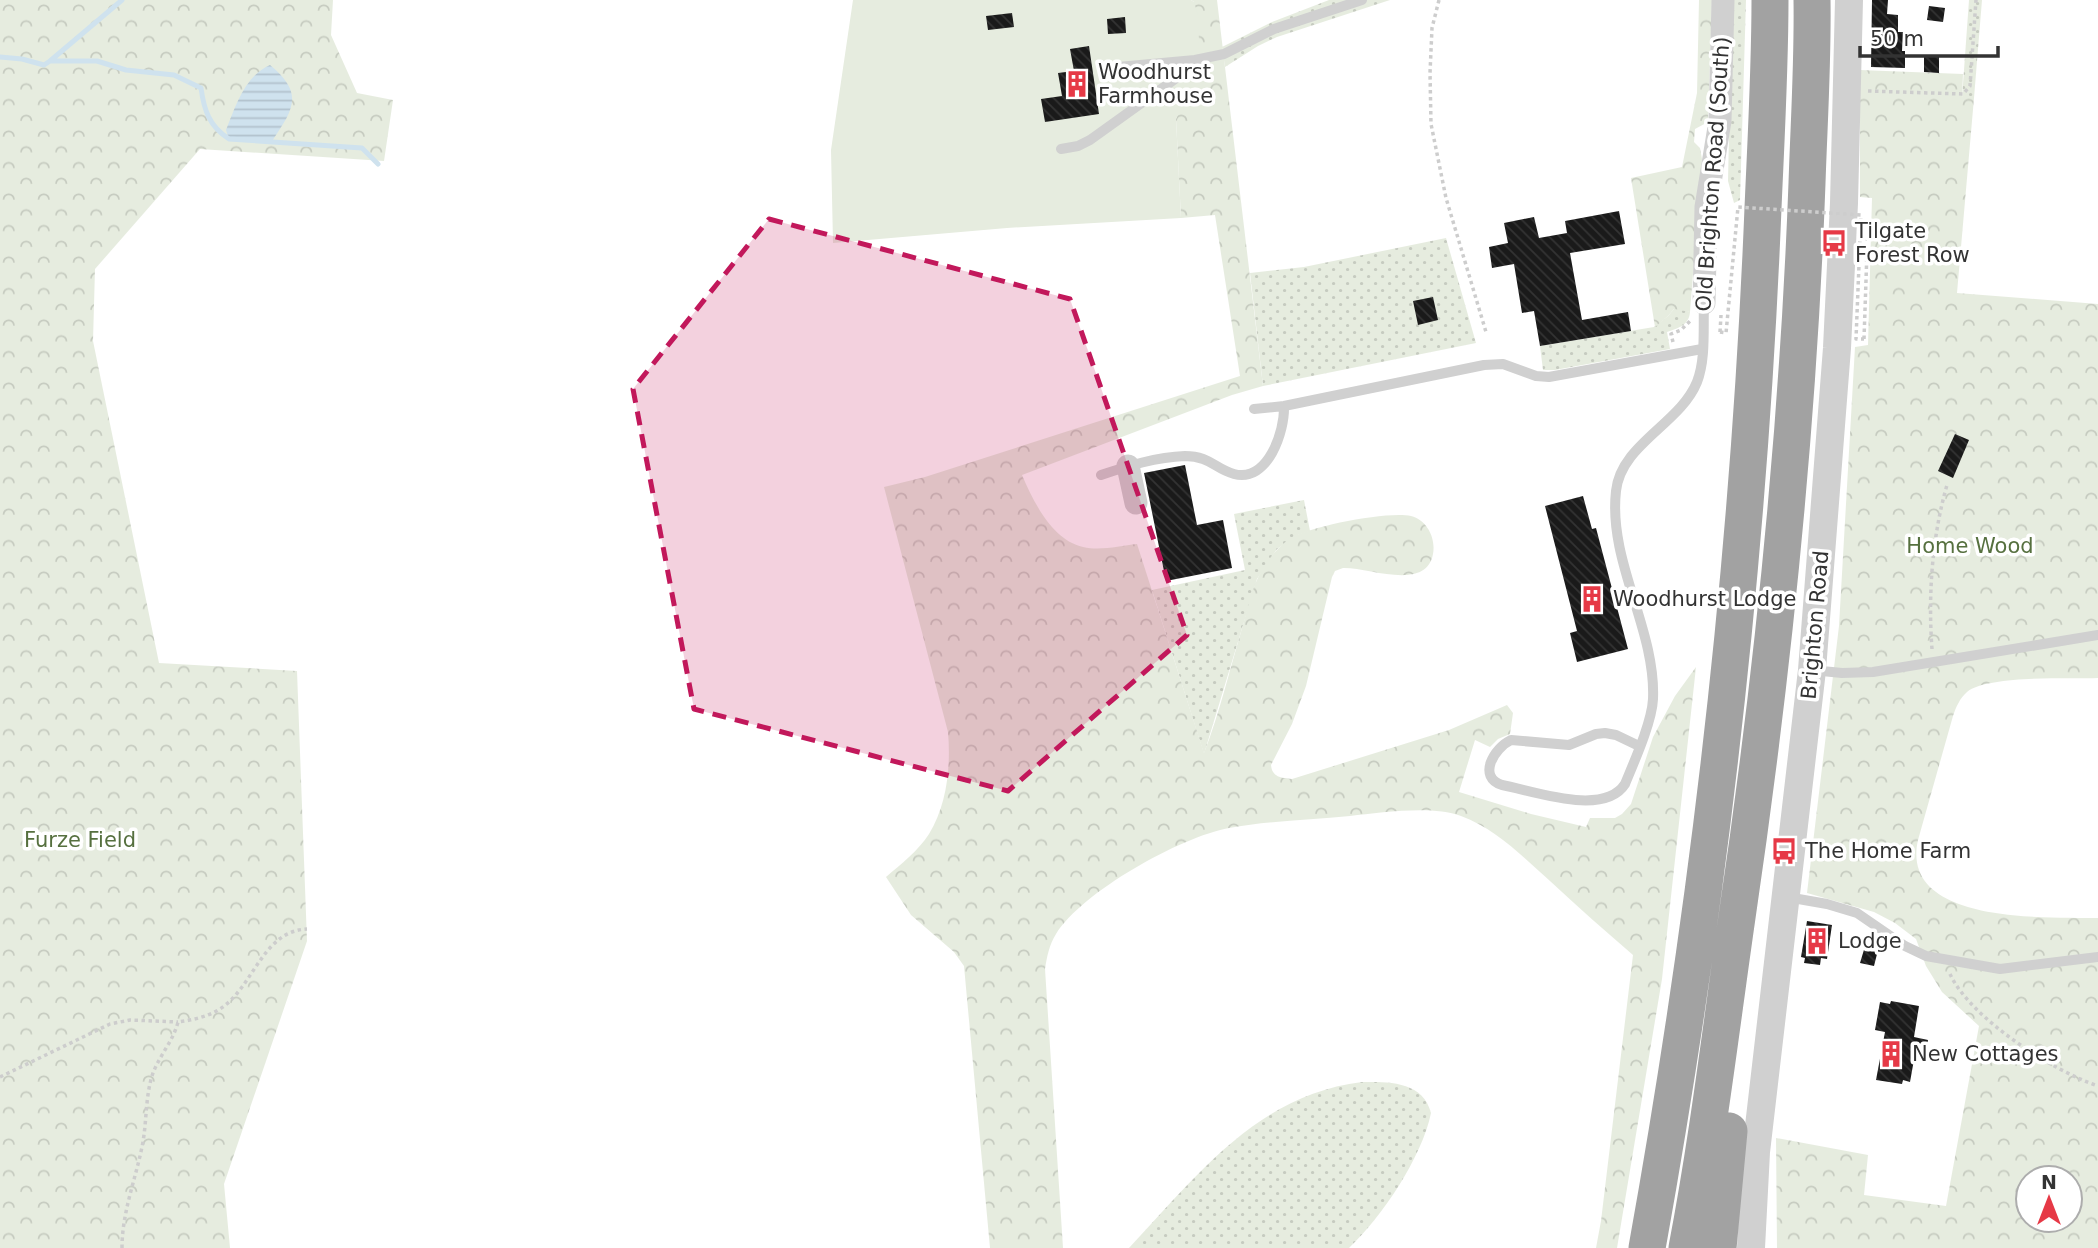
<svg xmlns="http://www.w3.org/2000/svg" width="2098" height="1248" viewBox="0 0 2098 1248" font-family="'DejaVu Sans',sans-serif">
  <defs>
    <pattern id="grass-dots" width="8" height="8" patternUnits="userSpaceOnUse" patternTransform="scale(1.75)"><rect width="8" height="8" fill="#e6ecdf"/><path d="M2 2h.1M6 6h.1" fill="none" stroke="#c6cbc0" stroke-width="1.8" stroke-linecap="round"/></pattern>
    <pattern id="forest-crowns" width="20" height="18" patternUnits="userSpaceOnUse" patternTransform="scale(1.75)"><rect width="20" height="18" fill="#e6ecdf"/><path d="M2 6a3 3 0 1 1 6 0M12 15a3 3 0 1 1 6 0" fill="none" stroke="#c6cbc0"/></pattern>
    <pattern id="water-rules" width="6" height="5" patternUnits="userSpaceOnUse" patternTransform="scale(1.75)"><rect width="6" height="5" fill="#cfe2ee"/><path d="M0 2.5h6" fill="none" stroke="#b2c2cd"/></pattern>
    <pattern id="building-back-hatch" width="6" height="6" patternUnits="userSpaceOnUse" patternTransform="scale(1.75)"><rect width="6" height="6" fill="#1a1a1a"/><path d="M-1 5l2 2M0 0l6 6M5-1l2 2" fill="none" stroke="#333"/></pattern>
  </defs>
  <rect width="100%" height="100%" fill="#fff"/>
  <path fill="url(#grass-dots)" d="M1329,0H1390L1277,37L1258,46L1225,67L1222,47L1272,22Z
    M1732,0H1746L1740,200L1734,203L1728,181Z
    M1969,0H1982L1974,98H1962Z
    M1446,238L1476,343L1263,386L1250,273L1304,267Z
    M1679,308L1690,312C1689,325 1679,328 1667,332L1670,349L1555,370H1543L1540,346L1654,327L1668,316L1674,309Z
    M1304,500L1310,531L1298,535L1277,549L1257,579L1204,754L1152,590L1245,570L1234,514Z
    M1362,1082C1389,1082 1423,1081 1431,1113C1422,1157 1382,1217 1349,1248H1129C1197,1176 1257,1095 1362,1082Z"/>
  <path fill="url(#forest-crowns)" fill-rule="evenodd" d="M0,0H333L331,35L357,93L393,100L384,161L200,149L95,269L93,341L159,663L297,671L307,941L224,1184L230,1248H0Z
    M1191,0H1217L1263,386L1232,395L1022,475C1033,501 1052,540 1083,547C1100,551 1120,546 1137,544L1204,753C1220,712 1230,668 1243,625C1249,603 1254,579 1268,561C1274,552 1282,544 1291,538C1312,526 1387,511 1411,516C1427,520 1436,538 1433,554C1426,592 1368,567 1343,568L1335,571L1332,577L1306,686L1292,724L1271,765C1272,777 1281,778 1292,779L1449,730L1507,705L1513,713L1510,734L1498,739L1490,747L1475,740L1459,792L1531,814L1586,827L1590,818H1615L1622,814L1631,804L1653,737L1675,696L1696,667L1662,979L1617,1248H1596L1601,1221L1633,955C1605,931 1577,906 1550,881C1522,856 1496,829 1461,816C1431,805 1381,813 1350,816C1310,820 1268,821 1229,828C1180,837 1082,892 1056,934C1049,945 1047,957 1045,969L1063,1248H990L964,966L954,952L911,915L886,877C901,864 918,851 929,834C947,805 951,766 948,732L884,487L925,477L1240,376L1215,215L1181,218L1176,119L1179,110L1191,94L1194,2Z
    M1699,0H1712L1708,122L1695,129L1694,142L1700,148L1702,159L1690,312L1674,309L1668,316L1655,327L1631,178L1682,167L1697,93Z
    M1860,70L1963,74L1962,97L1974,98L1957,293L2098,304V678C2068,679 1988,675 1967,692C1960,698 1956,707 1953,716L1918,840C1899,925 2048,917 2098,918V1248H1777L1776,1138L1868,1155L1864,1195L1946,1206L1979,1026L1942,992L1926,966L1916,939L1895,923L1874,912L1807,893L1839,626L1855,347L1868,345L1872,198L1860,197ZM2028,1178H2070V1220H2028Z"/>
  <path fill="#e6ecdf" d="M853,0H1191L1194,2L1198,15L1199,42L1196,82L1176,119L1181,218L1007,228L833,243L831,150Z"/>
  <path fill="url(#water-rules)" d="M270,65C304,93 294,109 272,141H241L229,139L226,130C236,105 245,76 270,65Z"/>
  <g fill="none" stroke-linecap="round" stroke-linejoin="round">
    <path stroke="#cfe2ee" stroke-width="5" d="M0,57L22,59L44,65L50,61H97L126,70L174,75L201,88C204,110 209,126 229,139L362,148L378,164
      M50,61L122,0"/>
  </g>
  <path fill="url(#building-back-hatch)" d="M1872,0H1888L1887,14L1898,15V32H1903L1902,51H1905V68L1871,67Z
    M1929,6L1945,8L1943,22L1927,20Z
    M1012,13L1014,27L988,30L986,16Z
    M1125,17L1126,33L1108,34L1107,19Z
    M1089,46L1099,114L1045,122L1041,99L1062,96L1058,73L1074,71L1070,49Z
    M1924,56H1939V73L1924,72Z
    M1619,211L1625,244L1570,253L1582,320L1628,312L1631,331L1540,346L1534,311L1522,313L1514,264L1492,268L1489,247L1508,243L1504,223L1534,217L1539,238L1567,233L1565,221Z
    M1433,297L1438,320L1418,325L1413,301Z
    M1955,434L1969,440L1953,478L1938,471Z
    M1185,465L1197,525L1223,520L1232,568L1166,581L1144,473Z
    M1583,496L1592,529L1596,528L1628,649L1577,662L1570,633L1577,631L1545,506Z
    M1807,921L1832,925L1827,959L1821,958L1820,965L1804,963L1805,958L1801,957Z
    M1866,943L1879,946L1874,966L1860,963Z
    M1891,1001L1919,1006L1914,1037L1928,1040L1925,1056L1915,1054L1910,1082L1903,1080L1902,1084L1876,1080L1885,1032L1875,1030L1880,1002L1890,1004Z"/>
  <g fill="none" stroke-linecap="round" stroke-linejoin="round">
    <path stroke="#cdcdcd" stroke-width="3.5" stroke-dasharray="3.5 3.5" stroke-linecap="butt" d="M1439,0L1432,28L1430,73L1431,124L1446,198L1486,332
      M1868,91L1963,94L1970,86L1976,0
      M1720,332L1721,315
      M1864,339L1868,222
      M1673,342L1671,334L1681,330L1690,321
      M1932,649C1928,595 1932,537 1947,485
      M1950,974C1970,1018 2053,1071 2098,1086
      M0,1077L110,1024L130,1020L178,1022
      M122,1248C122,1213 135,1181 142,1147C147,1123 145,1099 152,1076C158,1057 173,1042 178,1022C192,1020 207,1017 220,1009C254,987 262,931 307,929"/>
    <path stroke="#d0d0d0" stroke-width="10" d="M1118,67L1195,60
      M1061,149L1078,146L1090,140L1189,69L1195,60L1224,54L1274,29L1362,0
      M1254,409L1284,406L1484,365L1503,364L1536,376L1549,377L1702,349
      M1101,475C1128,466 1156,457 1185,456C1210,456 1215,469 1234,474C1268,483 1285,431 1284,406
      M1812,670L1842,673L1873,672L2098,635
      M1639,746L1616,735L1605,733L1596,734L1569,745L1511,740C1494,748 1477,777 1502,785C1534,791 1604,817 1625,784C1634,762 1652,722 1653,699C1656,629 1608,562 1616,491C1621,444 1680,424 1697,382C1706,359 1703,328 1704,303
      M1787,897L1827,904L1857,913L1905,946L1926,956L2000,969L2098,957"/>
    <path stroke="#d0d0d0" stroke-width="23" d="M1704,303L1706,207L1720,121L1723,0
      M1128,466L1136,503"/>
    <path stroke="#d0d0d0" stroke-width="28" d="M1751,1248L1756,1152L1812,670L1837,348L1844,203L1849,0"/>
    <path stroke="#a2a2a2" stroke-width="37" d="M1647,1248C1709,904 1749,557 1763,208C1766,139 1770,69 1770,0
      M1687,1248C1708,1139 1721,1028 1737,917C1773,673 1798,429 1807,183C1809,122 1813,61 1812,0
      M1718,1248L1729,1131"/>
    <path stroke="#cdcdcd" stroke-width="3.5" stroke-dasharray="3.5 3.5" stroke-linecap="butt" d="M1720,332L1726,333L1738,207L1861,215L1856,339H1864"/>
  </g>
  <path fill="#c2185b" fill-opacity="0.2" stroke="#c2185b" stroke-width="5" stroke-dasharray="14 9" stroke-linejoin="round" d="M769,219L1070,299L1187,635L1008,791L694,709L633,389Z"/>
  <defs>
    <symbol id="building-bare" viewBox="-9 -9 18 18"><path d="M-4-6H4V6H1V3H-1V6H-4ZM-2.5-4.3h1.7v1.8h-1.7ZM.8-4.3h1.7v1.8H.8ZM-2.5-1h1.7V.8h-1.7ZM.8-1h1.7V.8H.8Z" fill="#e63946" stroke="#fff" stroke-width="2.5" paint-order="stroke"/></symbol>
    <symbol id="bus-bare" viewBox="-9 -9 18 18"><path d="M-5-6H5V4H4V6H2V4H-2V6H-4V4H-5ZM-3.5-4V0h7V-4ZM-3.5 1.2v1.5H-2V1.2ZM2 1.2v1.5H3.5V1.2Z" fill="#e63946" stroke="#fff" stroke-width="2.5" paint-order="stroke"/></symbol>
  </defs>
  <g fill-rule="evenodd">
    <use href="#building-bare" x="1058" y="65" width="38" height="38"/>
    <use href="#bus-bare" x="1815" y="224" width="38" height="38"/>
    <use href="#building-bare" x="1573" y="580" width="38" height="38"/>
    <use href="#bus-bare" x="1765" y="832" width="38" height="38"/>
    <use href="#building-bare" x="1798" y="922" width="38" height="38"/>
    <use href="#building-bare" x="1872" y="1035" width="38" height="38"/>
  </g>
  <g text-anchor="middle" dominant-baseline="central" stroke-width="7" stroke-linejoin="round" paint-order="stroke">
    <g font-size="21" fill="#333" stroke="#fff" text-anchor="start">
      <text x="1098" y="72">Woodhurst<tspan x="1098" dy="24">Farmhouse</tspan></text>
      <text x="1855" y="231">Tilgate<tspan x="1855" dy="24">Forest Row</tspan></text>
      <text x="1613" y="599">Woodhurst Lodge</text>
      <text x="1805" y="851">The Home Farm</text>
      <text x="1838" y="941">Lodge</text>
      <text x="1912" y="1054">New Cottages</text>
    </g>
    <g font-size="21" fill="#333" stroke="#fff">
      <text transform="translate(1713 174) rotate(-86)">Old Brighton Road (South)</text>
      <text transform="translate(1815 625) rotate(-85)">Brighton Road</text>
    </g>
    <g font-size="21" fill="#56703f" stroke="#fff">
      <text x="1970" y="546">Home Wood</text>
      <text x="80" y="840">Furze Field</text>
    </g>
  </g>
  <g transform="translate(2049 1199)"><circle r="33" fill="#ffffff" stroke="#adadad" stroke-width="2"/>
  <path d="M0-5L12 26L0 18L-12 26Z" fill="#e63946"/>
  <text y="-10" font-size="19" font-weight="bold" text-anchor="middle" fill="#333333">N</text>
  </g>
  <path d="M1860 46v10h138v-10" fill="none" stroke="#333333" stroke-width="3.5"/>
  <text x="1870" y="46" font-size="21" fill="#333333" stroke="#ffffff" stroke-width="5" paint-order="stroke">50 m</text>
</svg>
